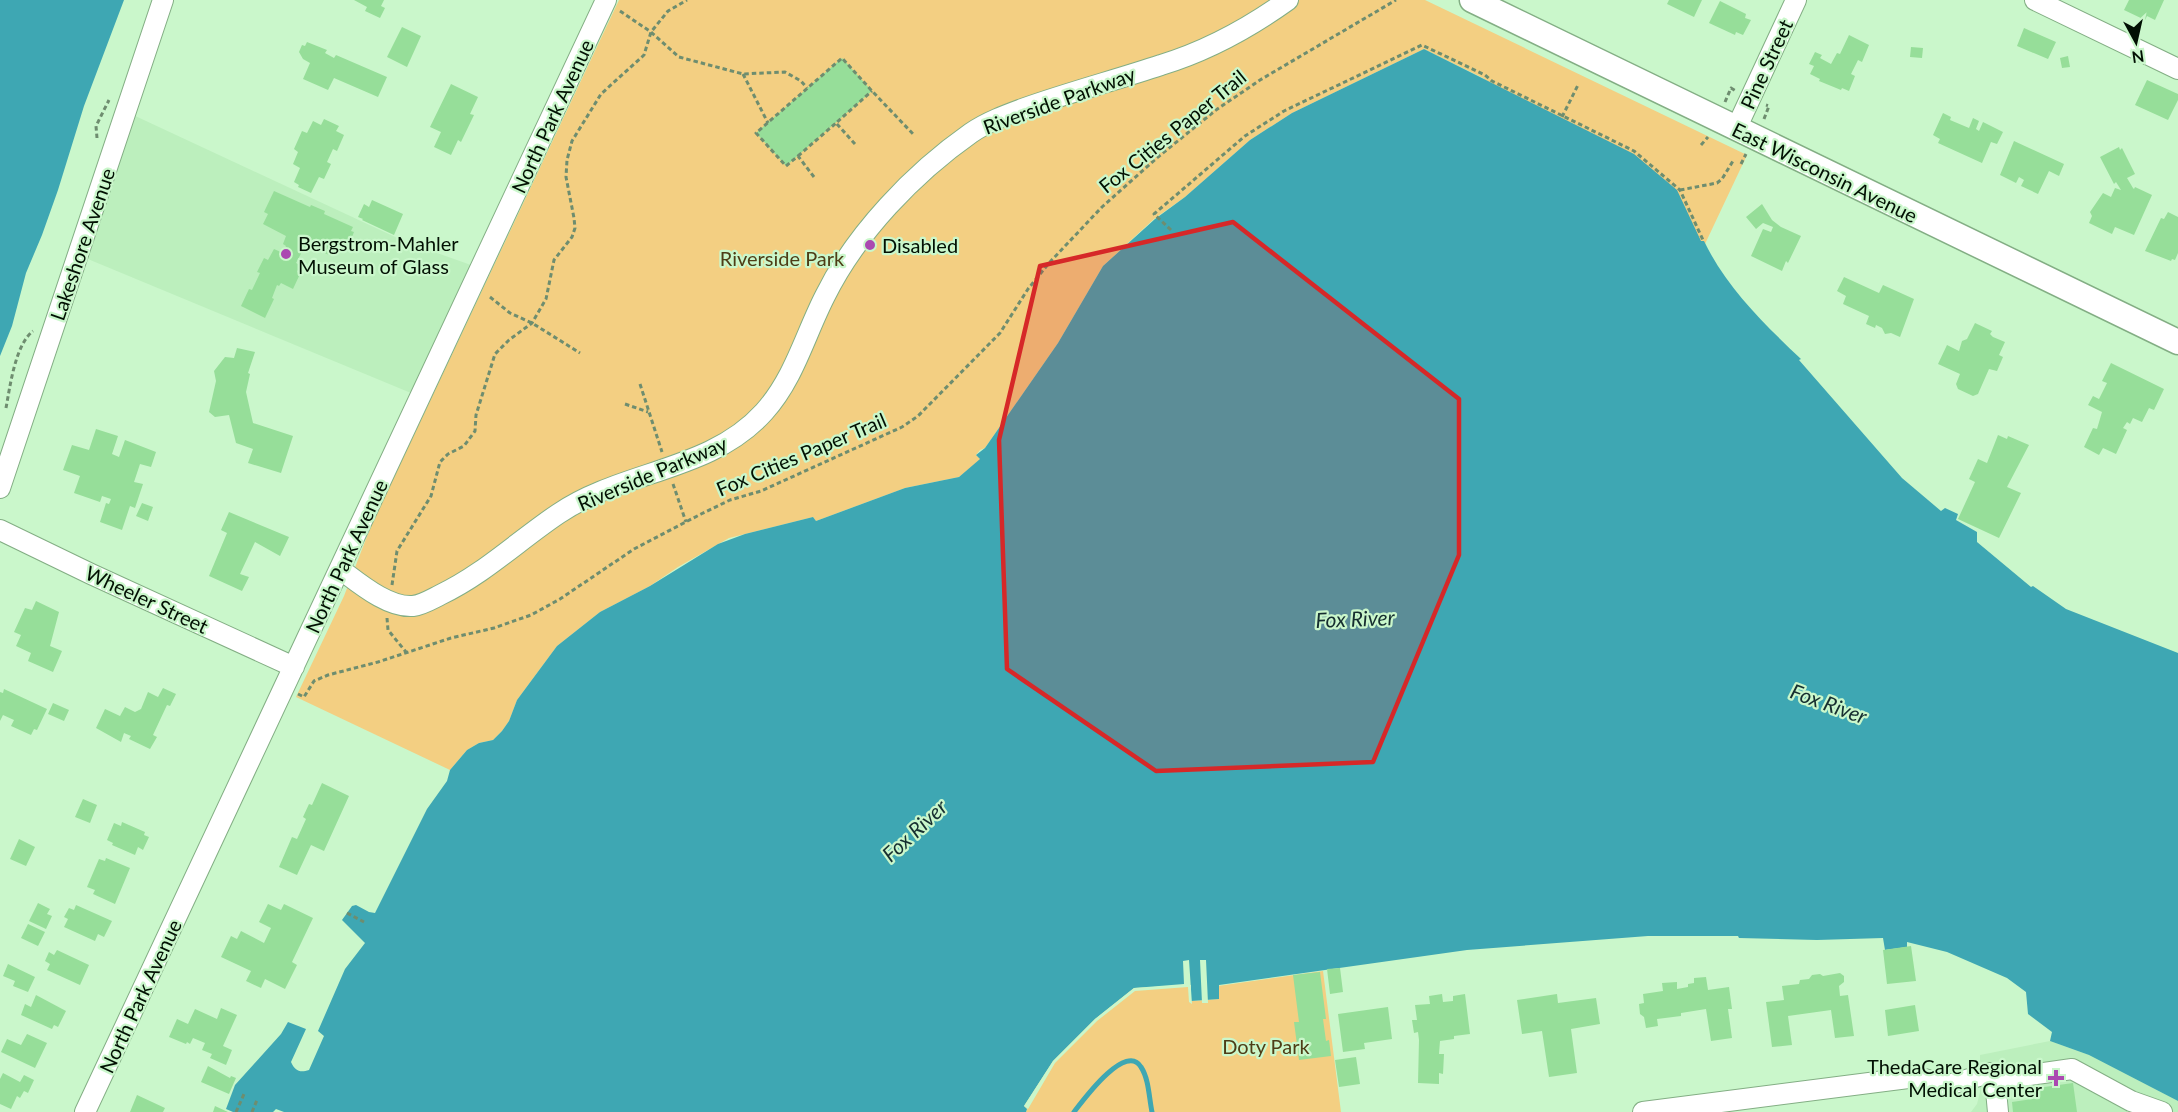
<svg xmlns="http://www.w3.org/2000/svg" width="2178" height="1112" viewBox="0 0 2178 1112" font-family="Lato,sans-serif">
  <rect width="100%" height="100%" fill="#caf7cb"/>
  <path fill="#bcefbd" d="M131,114L406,242L471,265L411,393L83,257Z
    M2050,1041L2089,1055L2178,1101V1112H1971L1977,1104L1980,1092V1055Z"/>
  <path fill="#f3cf82" d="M619,0H1425L1747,155L1705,244L1483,78L1424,49L1292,113L1250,140L1185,197L1154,219L1103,266L1058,343L985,448L980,450L976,455L981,459L959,477L905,488L816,521L813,517L729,538L678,567L650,586L600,612L557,646L517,700L509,721L502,731L493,740L479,743L467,750L450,770L296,697L344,596L371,526Z
    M1323,971L1341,1112H1026L1027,1109L1024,1106L1053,1061L1095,1019L1134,988L1190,984L1192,1001L1219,999L1218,986Z"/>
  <path fill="#3ea7b3" d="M0,0H124L84,106L58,190L42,235L26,273L12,326L0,356Z
    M1424,49L1634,154L1677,190L1701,241H1704C1726,287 1764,324 1801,359L1799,360L1902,478L1941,511L1945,508L1958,514L1956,520L1977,532V542L2031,587L2033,586L2066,609L2178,653V1101L2089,1055L2050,1041L2052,1032L2028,1014L2026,992L2007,978L1947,952L1907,942V947L1885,950L1883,938L1817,940L1739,938L1738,936H1648L1467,950L1219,985V999L1191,1001V985L1134,988L1095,1019L1053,1061L1024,1106L1027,1109L1026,1112H284L276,1109L273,1112H233L226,1109L235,1085L281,1034L288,1022L306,1029L291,1062C295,1071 300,1073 309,1070L324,1036L318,1031L345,969L365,943L342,920L352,906L356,905L369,912L375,913L427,809L447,781L450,770L467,750L479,743L493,740L502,731L509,721L517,700L557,646L600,612L650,586L718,544L745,534L813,517L816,521L905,488L959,477L980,459L976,455L985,448L1058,343L1103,266L1155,219L1185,197L1250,140L1292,113Z"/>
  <path fill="#caf7cb" d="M1189,960L1192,1004L1189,1002L1188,987L1135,991L1097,1021L1055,1063L1028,1109L1024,1106L1053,1061L1095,1019L1134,988L1184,984L1183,961Z
    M1200,960H1206L1208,1003H1202Z"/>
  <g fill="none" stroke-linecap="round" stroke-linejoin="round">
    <path stroke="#3ea7b3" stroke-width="5" d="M1074,1112C1084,1099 1126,1042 1141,1067C1149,1079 1149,1098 1152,1112"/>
  </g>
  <path fill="#96de99" d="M354,0H384L381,6L385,8L380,18L365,11L367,7Z
    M1669,0H1702L1694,17L1667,4Z
    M2129,0H2164L2155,20L2147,16L2145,20L2124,10Z
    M1720,1L1746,14L1745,18L1751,20L1743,35L1736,32L1735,35L1709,23Z
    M402,27L421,36L407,67L387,57Z
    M2024,28L2056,42L2048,59L2017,46Z
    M1849,35L1869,45L1862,62L1858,60L1851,74L1855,76L1849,91L1842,88L1841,90L1819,81L1820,79L1810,74L1814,66L1809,64L1815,52L1822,55L1820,58L1831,64L1837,53L1840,54Z
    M307,42L327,50L325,53L334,58L336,55L387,77L378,97L334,78L328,90L303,79L310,63L303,59L299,52L302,45L305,46Z
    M1911,47L1923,48L1922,58L1910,57Z
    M2068,56L2070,67L2062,68L2060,58Z
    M842,58L872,91L786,166L756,133Z
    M2147,80L2178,94V100L2168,120L2135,105Z
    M451,84L478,97L470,114L474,115L461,142L458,140L451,155L434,147L441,132L430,127Z
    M1943,113L1951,117L1950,120L1969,128L1973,118L1979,121L1976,129L1979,131L1983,122L2003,132L1997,144L1991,142L1982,163L1938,143L1940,139L1933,135Z
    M324,119L339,126L336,131L344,135L337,151L333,149L327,162L331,164L324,179L319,177L311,193L298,187L299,185L294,182L300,168L293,164L298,152L294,149L302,131L307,133L313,121L321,125Z
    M2014,141L2064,164L2059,176L2049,171L2038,194L2021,186L2024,180L2019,177L2016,183L2000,175Z
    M2119,147L2120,150L2122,148L2135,174L2127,178L2133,188L2134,189L2135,187L2152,195L2134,235L2115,227L2112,234L2089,223L2092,216L2090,212L2103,193L2111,197L2115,188L2121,190L2116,182L2114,184L2100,157Z
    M274,191L310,207L311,205L325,211L324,214L353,227L351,231L354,232L346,251L335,246L331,256L313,247L311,251L304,248L296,263L300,265L297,272L300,274L293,289L281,283L279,286L277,285L272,298L274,299L265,318L241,306L249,289L252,290L260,273L257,272L264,258L268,260L274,249L283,253L286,246L283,244L286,236L263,224L268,214L264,212Z
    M372,200L403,214L394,235L362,220L363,219L358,217L364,204L369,207Z
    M1762,204L1772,220L1781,227L1801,236L1788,263L1786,261L1782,271L1751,256L1763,229L1771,232L1773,227L1763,223L1756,229L1746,217Z
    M2168,212L2178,217V253L2175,260L2172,259L2171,261L2145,251L2161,218L2164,219Z
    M1844,277L1879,293L1883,285L1914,299L1900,337L1891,333L1885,334L1882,328L1876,325L1875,328L1866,324L1869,316L1843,304L1846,296L1837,291Z
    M1975,323L1992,331L1990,334L1993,337L2005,342L1999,355L2003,357L1997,371L1989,369L1978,394L1973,396L1958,389L1956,384L1960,374L1938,364L1947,345L1959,351L1962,341L1967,339Z
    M237,348L255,352L248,373L250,374L246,392L253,423L293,436L281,473L248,463L253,449L236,443L229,415L215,417L209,412L216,381L214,371L225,357L234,358Z
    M2111,363L2164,389L2154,410L2149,408L2142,422L2133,418L2130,424L2127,422L2123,428L2127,430L2116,454L2103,448L2099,455L2084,447L2093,428L2097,429L2102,412L2088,405L2093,396L2099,399L2107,383L2102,381Z
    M96,429L118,436L112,454L119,457L125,440L156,452L151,467L140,464L134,482L143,484L135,508L130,506L122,530L100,522L106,503L109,504L111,499L102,496L100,502L74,493L80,476L63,470L72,445L89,450Z
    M1998,435L2007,439L2008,436L2029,445L2007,487L2021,493L1999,538L1958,519L1975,482L1969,479L1978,459L1987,463Z
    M142,503L153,507L148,521L136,516Z
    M229,512L289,537L280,556L255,542L240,574L249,577L242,591L209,576L227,533L221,530Z
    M36,601L59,612L50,646L62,651L53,672L28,661L31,653L16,646L21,635L14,632L25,608L32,610Z
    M163,688L176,694L170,706L167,705L153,735L157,737L150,749L129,739L131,736L124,733L121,742L96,728L105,709L120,716L125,707L135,712L141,709L148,692L158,697Z
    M4,689L47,709L37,730L34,729L31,735L11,726L14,720L3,715L0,721V692L3,693Z
    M53,703L69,710L64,721L48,714Z
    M322,783L349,796L324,851L311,845L297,875L279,867L292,837L297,839L306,819L303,817L309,804L312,805Z
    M83,799L97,805L90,823L75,817Z
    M122,822L145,832L144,835L149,837L143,850L138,847L135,855L112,845L113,843L107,840L114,823L121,826Z
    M19,839L35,847L26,866L10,859Z
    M106,858L130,868L115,904L93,894L95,890L87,887L99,859L105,861Z
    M38,903L50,909L47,914L52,916L46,929L29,921Z
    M268,904L281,910L284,904L313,918L292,962L297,965L285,989L265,979L261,988L246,981L251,971L221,957L231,936L237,939L241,931L264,943L271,928L259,922Z
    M76,905L112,921L104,937L98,934L95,941L64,927L68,919L64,917L69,908L74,910Z
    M28,924L45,932L38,946L21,938Z
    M1911,946L1916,981L1887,984L1883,950Z
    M57,950L89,965L80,985L47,970L50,964L45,961L49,952L54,955Z
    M8,964L35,977L28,992L13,986L15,981L3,976Z
    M1340,968L1343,992L1330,994L1327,969Z
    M1320,972L1326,1019H1323L1326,1041L1329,1040L1331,1056L1299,1060L1294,1022H1299L1293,975Z
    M1840,973L1844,976V982L1839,986L1840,996L1848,995L1854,1036L1835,1038L1831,1010L1788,1016L1792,1045L1772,1047L1766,1002L1784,1000L1782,986L1799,984L1800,980L1809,979L1812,975L1820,974L1823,976Z
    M1706,977L1708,990L1729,987L1732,1009H1728L1732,1038L1711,1041L1706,1009L1681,1013V1016L1657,1019L1658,1026L1646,1028L1644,1017L1640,1014L1639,1004L1644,1003L1643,994L1663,991L1662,983L1677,982V989L1688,987V984L1694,983V978Z
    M1442,994L1443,1002L1453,1001V996L1465,994L1470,1034L1454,1036V1039L1440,1041L1439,1054H1444L1443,1074L1439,1073V1084L1418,1083L1419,1040L1418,1032L1414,1033L1412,1020H1417L1415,1005L1430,1004L1429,996Z
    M1557,994L1558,1003L1596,998L1600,1024L1571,1029L1577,1073L1549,1077L1542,1031L1522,1034L1517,1000Z
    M36,995L66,1011L58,1027L54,1025L52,1029L21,1015L25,1004L31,1007Z
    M1915,1005L1919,1031L1888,1036L1885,1010Z
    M1388,1007L1392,1039L1364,1043L1365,1049L1343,1052L1338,1014Z
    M221,1008L237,1015L223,1046L232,1050L226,1065L210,1058L212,1054L202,1050L205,1043L193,1038L190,1044L187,1042L186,1044L169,1037L177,1019L188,1024L195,1009L217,1019Z
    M27,1034L47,1043L35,1068L1,1052L7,1039L21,1045Z
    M1356,1057L1360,1084L1339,1087L1335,1060Z
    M208,1066L230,1078L231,1076L236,1078L229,1094L201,1082Z
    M3,1073L20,1082L24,1075L34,1080L28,1093L24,1091L20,1098L17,1096L11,1109L0,1104V1079Z
    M2073,1083L2077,1112H2013L2012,1102L2039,1098L2037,1088Z
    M137,1095L165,1108L163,1112H130Z
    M215,1106L228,1112H213Z"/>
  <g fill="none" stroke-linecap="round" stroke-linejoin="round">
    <defs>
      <path id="minor" d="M2035,0L2178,69
        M1736,129L1796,0
        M0,488L163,0
        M0,530L91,574L294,667
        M340,569C359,583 388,608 413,606C422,605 432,599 440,595C484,574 518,541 558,514C622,470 710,472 764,412C794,379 805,335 825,296C856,233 914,173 971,133C987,122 1006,115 1025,108C1070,92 1116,80 1161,65C1207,51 1249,28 1288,0
        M85,1112L606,0
        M1643,1112L1916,1077L1948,1085L1990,1073L1995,1080
        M1998,1112L1995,1080L2072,1069L2131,1101L2162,1112"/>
      <path id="major" d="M1472,0L2178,342"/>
    </defs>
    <use href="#minor" stroke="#83ae84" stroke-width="22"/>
    <use href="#major" stroke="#83ae84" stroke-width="27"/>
    <path stroke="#6e8d6f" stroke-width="3" stroke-dasharray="4.5 3" stroke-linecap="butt" d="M620,11L651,32L679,57L743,74L785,72L801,81L807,88
      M743,74L768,123
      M1725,102L1731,88L1736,91
      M1562,117L1578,85
      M1764,119L1769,106L1766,105
      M97,138L96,126L109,100
      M855,144L836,123L872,91
      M1701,145L1708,137
      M798,156L836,123
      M1741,164L1746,154
      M814,177L798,156L786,166L756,133L842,58L872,91L914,135
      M1680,190L1717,183L1722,179L1733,161
      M1171,230L1154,214L1245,136L1284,111L1422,45L1485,75L1492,81L1634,151L1680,190L1703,240
      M490,297L510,313L532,323L580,353
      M640,384L662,452
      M625,404L648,412
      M6,408C10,387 15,345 33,331
      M673,484L686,522
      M392,585L397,551L431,496L440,462L448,454L464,446L475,431L476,415L495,354L509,340L532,323L546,299L554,260L572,237L575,228L574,218L566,177L567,160L572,141L601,94L644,55L651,32L668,11L687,0
      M387,618L388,630L406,652
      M298,694L304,697L314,681L328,675L378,662L451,638L494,628L531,615L560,599L634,549L701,514L730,500L761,491L902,427L918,416L1000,333L1028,289L1049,263L1102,207L1158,157L1216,110L1260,80L1396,0
      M347,913L364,922
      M236,1112L244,1094
      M252,1112L257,1100"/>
    <use href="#minor" stroke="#fff" stroke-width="20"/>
    <use href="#major" stroke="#fff" stroke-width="24"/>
  </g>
  <path fill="#d62828" fill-opacity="0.2" stroke="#d62828" stroke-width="4.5" stroke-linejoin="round" d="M1233,222L1459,399V555L1373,762L1156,771L1007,669L999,440L1040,266Z"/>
  <g fill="#ab49b1" stroke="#caf7cb" stroke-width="2">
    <circle cx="870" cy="245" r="6"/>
    <circle cx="286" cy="254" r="6"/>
    <path d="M2053 1069h6v6h6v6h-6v6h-6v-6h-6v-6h6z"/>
  </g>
  <g text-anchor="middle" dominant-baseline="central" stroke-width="4.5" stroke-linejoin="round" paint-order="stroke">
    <g font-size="20" fill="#021003" stroke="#caf7cb">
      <text transform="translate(1766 64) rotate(-65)">Pine Street</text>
      <text transform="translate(1059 100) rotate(-20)">Riverside Parkway</text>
      <text transform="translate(552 116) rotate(-65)">North Park Avenue</text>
      <text transform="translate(1172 131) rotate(-39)">Fox Cities Paper Trail</text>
      <text transform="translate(1825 172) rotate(26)">East Wisconsin Avenue</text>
      <text transform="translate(82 244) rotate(-71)">Lakeshore Avenue</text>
      <text transform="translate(801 454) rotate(-23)">Fox Cities Paper Trail</text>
      <text transform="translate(652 473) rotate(-23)">Riverside Parkway</text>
      <text transform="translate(346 556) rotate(-65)">North Park Avenue</text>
      <text transform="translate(147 599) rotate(25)">Wheeler Street</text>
      <text transform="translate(140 996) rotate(-65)">North Park Avenue</text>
    </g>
    <g font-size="20" fill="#021003" stroke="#caf7cb" text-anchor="start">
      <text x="298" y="243">Bergstrom-Mahler<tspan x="298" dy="23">Museum of Glass</tspan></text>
      <text x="882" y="245">Disabled</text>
      <text x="2042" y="1066" text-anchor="end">ThedaCare Regional<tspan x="2042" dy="23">Medical Center</tspan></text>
    </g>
    <g font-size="20" fill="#4e3d16" stroke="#caf7cb">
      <text x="782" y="258">Riverside Park</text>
      <text x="1266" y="1046">Doty Park</text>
    </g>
    <g font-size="21" font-style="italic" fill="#162e30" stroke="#caf7cb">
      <text transform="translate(1355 618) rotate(-2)">Fox River</text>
      <text transform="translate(1829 703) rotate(20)">Fox River</text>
      <text transform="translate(914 830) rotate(-43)">Fox River</text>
    </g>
  </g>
  <g transform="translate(2136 42) rotate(172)" stroke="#caf7cb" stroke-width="4.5" paint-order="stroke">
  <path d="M0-4.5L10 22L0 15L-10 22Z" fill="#021003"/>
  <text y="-9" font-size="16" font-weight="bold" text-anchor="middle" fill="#021003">N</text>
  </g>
</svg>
